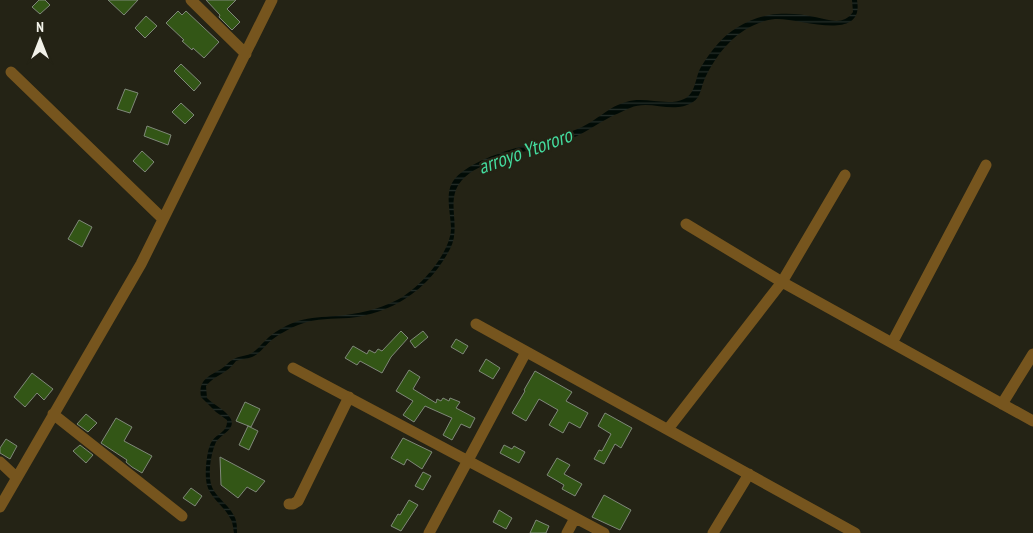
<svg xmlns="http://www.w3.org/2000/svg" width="1033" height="533" viewBox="0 0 1033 533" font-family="'PT Sans Narrow',sans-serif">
  <defs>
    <pattern id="water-rules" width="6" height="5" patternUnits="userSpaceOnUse" patternTransform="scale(1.25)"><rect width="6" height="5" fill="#010b06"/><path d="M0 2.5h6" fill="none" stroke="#262f2a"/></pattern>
  </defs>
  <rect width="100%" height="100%" fill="#242315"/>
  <path fill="url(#water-rules)" d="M852,0H857C865,44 797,17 775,19C742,23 719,49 705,78C701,87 701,97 693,102C673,115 650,99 630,108C622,112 613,115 605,120C595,125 588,131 577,136C545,149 490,155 465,177C442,198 463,224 450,249C429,289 394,313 349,318C333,319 316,318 301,324C292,327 281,333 273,339C266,344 260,354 252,357C247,359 241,359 236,361C227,374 216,374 206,386L207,398C213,404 222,408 228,415C240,428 221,434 216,442C211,453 208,472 211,484C214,496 227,503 233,514C237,520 237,526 237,533H234C233,528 233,522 230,518C223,504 207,497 206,479C205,470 207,448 212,441C218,433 228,432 227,420L216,412L201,397C198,380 209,376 221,369C226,366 229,361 234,359C239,356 245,356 250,354C257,351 263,342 269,337C277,330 289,324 298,321C311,317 323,317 336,316C358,314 377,310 397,300C419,289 450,254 451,229C451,215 445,195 452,183C470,153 549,142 582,127C597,120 610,106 626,102C645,96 667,107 684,99C696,94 695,77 701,67C711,51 722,36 738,27C750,20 763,15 777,14C789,13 804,14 815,17C830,20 843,26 853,12Z"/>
  <path fill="#335616" stroke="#7f8879" d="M39,0H45L50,5L40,14L32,7Z
    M108,0H138L124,15Z
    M206,0H236L227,9L240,22L232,30L219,17L220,15Z
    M178,11L182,15L186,11L219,42L204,58L193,48L192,50L182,41L184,40L166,23Z
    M146,16L157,26L145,38L135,28Z
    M181,64L201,83L194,91L174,71Z
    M125,89L138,93L130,113L117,109Z
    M181,103L194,115L185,124L172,112Z
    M147,126L171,135L168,145L144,136Z
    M142,151L154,162L145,172L133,161Z
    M79,220L92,227L82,247L68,239Z
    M401,331L408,338L391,357L382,373L360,361L357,365L345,358L353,346L367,354L369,350L375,353L378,349L382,351Z
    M423,331L428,337L415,348L410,341Z
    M456,339L468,346L463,354L451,347Z
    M486,359L500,368L493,379L479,371Z
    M409,370L420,377L413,389L436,403L437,399L441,401L443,398L449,401L450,398L460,402L456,408L475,418L470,428L461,424L452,440L443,435L452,418L425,406L414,422L403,415L413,401L396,391Z
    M535,371L572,392L566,401L588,413L580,428L569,422L563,433L549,425L558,410L539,399L526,421L512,413L525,391L524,390Z
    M32,373L53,389L44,400L37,393L25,407L14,397Z
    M245,402L260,409L251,427L236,421Z
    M605,413L632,428L621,448L615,444L604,464L594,459L599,450L602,451L611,434L598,426Z
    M86,414L97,423L88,432L77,424Z
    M116,418L132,427L124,441L152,456L142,473L132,467L126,462L127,460L101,443Z
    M248,426L258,431L249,450L239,445Z
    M403,438L432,452L422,469L407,459L404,465L391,458Z
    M6,439L17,446L10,459L0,453V448Z
    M80,445L93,455L86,463L73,451Z
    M504,445L512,449L514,446L525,452L519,463L500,453Z
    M220,457L265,481L256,492L247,487L238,498L221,485Z
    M557,458L570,465L564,474L582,484L575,496L562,489L564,485L547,475Z
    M423,472L431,476L423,490L415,486Z
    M191,488L202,496L195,506L183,498Z
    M604,495L631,510L620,530L592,517Z
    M409,500L418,505L401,531L391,526L398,514L400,515Z
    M499,510L512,518L506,529L493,522Z
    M536,520L549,526L546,533H530Z"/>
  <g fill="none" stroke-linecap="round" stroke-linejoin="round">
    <path stroke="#76551e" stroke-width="11" d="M191,0L246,54
      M11,72L163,219
      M686,224L782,282L1033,421
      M476,324L855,533
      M892,343L986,165
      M293,368L604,533
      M1002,404L1033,354
      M53,414L182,516
      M668,429L782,282L845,175
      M0,462L17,478
      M289,504H293L298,501L349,397
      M0,507L141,264L272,0
      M429,533L526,352
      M567,533L575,518
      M713,533L749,474"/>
  </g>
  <g text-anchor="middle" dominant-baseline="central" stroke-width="4.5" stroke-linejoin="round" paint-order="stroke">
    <g font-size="20" font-style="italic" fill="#44dc9f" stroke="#242315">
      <text transform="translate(525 151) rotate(-20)">arroyo Ytororo</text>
    </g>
  </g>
  <g transform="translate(40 40)" stroke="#242315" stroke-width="4" paint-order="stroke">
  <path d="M0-4L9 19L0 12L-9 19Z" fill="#f2f2e9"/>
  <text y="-8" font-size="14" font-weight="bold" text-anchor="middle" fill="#f2f2e9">N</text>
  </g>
</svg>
